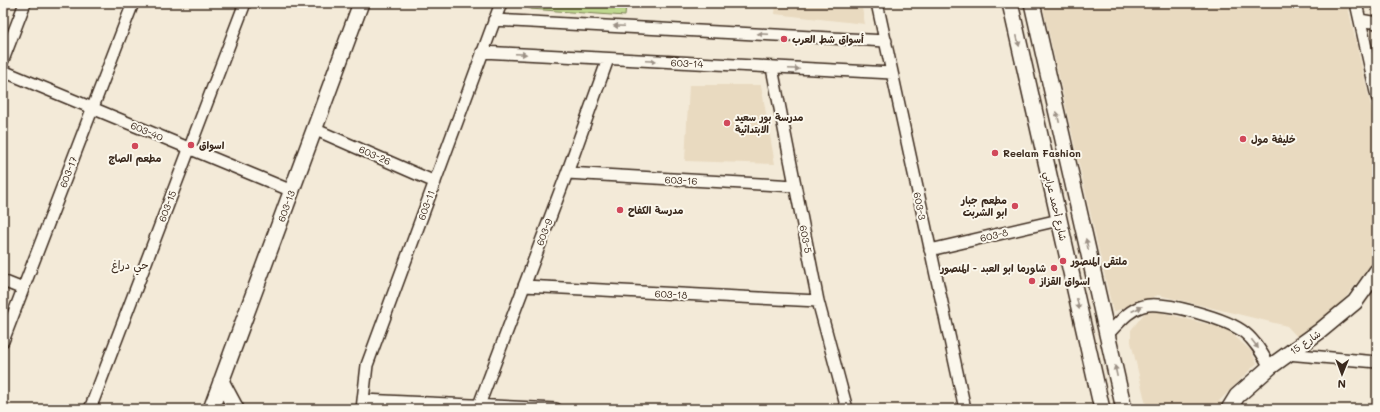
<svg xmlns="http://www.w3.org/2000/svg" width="1380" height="412" viewBox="0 0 1380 412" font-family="Mali,'Playpen Sans Arabic',sans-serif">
  <rect width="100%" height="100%" fill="#f3ead8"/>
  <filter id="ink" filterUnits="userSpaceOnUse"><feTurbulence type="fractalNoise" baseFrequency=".025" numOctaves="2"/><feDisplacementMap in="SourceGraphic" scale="8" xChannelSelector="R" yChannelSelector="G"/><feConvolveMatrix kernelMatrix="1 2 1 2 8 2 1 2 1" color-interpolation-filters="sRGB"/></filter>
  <g filter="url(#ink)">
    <path fill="#e9dac0" d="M776,3H861L865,24L775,14Z
      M1042,3H1347L1377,132V257L1346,297L1301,341L1287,326L1158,295L1113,312Z
      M689,85H761L775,164L685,161Z
      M1146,311H1156L1227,329L1251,351L1257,363L1219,401L1224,405L1221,409H1147L1131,342V330Z"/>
    <path fill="#bfd88f" stroke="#7d8156" d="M522,3H626L625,16L530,9Z"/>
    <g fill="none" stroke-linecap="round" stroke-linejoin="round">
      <defs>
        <path id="street" d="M877,3L965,409
          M1356,3L1377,97
          M494,20L886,41
          M1360,20L1377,23
          M482,52L892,73
          M3,60L25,3
          M772,68L818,301L847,409
          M3,71L292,191
          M314,129L435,182
          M567,173L795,186
          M930,250L1059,220
          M3,281L23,289
          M524,286L818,301
          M1108,334C1119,323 1128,310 1143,306C1162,300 1229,319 1245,333C1256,342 1263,355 1270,367
          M3,341L133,3
          M1287,354L1377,362
          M363,400L556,409
          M479,405L567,173L608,59
          M90,409L245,3
          M362,409L367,365L501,3"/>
        <path id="secondary" d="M1010,3L1102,409
          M1032,3L1124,409
          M221,381L236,409
          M211,409L361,3
          M1229,409L1237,396L1270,367L1320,331L1355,302L1377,271"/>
      </defs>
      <use href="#street" stroke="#3b2a1e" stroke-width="14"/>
      <use href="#secondary" stroke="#3b2a1e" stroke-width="18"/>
      <use href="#street" stroke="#fbf7ec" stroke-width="11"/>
      <use href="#secondary" stroke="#fbf7ec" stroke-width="15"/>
    </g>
    <defs><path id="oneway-solid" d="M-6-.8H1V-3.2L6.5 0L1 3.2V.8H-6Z"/></defs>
    <g fill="#9b9085">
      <use href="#oneway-solid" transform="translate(619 26) rotate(-177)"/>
      <use href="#oneway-solid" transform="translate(763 34) rotate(-177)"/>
      <use href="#oneway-solid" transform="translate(1018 41) rotate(77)"/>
      <use href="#oneway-solid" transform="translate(521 54) rotate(3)"/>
      <use href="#oneway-solid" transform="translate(651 61) rotate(3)"/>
      <use href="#oneway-solid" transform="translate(794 69) rotate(3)"/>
      <use href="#oneway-solid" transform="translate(1058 117) rotate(-103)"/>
      <use href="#oneway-solid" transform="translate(1087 244) rotate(-103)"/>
      <use href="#oneway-solid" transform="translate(1078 304) rotate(77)"/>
      <use href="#oneway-solid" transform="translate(1137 309) rotate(-25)"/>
      <use href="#oneway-solid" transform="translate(1255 344) rotate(53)"/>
      <use href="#oneway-solid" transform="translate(1116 371) rotate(-102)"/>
    </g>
  </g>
  <g fill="#d1495b" stroke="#fbf7ec" stroke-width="1.5">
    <circle cx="784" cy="39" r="4"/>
    <circle cx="727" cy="123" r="4"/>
    <circle cx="1243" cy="139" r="4"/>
    <circle cx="191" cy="145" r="4"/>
    <circle cx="135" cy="146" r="4"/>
    <circle cx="995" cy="153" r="4"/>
    <circle cx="1015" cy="206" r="4"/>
    <circle cx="620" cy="210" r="4"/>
    <circle cx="1063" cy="261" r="4"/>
    <circle cx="1054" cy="268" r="4"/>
    <circle cx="1032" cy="281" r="4"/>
  </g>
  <g text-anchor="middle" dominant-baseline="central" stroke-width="4" stroke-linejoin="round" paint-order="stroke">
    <g font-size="10" font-weight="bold" fill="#3b2a1e" stroke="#fbf7ec" text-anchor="start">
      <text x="792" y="39">أسواق شط العرب</text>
      <text x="735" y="117">مدرسة بور سعيد<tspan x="735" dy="12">الابتدائية</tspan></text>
      <text x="1251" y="139">خليفة مول</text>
      <text x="199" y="145">اسواق</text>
      <text x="1003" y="153">Reelam Fashion</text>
      <text x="135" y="158" text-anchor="middle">مطعم الصاج</text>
      <text x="1007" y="200" text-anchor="end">مطعم جبار<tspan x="1007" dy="12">ابو الشربت</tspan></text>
      <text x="628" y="210">مدرسة الكفاح</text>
      <text x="1071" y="261">ملتقى المنصور</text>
      <text x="1046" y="268" text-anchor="end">شاورما ابو العبد - المنصور</text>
      <text x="1040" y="281">اسواق القزاز</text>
    </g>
    <g font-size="10" fill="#3b2a1e" stroke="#fbf7ec">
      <text transform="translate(687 63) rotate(3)">603-14</text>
      <text transform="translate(147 131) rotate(23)">603-40</text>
      <text transform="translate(375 155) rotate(24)">603-26</text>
      <text transform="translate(68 172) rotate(-69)">603-17</text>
      <text transform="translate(681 180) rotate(3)">603-16</text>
      <text transform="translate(426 205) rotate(-70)">603-11</text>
      <text transform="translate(167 206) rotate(-69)">603-15</text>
      <text transform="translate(286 206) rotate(-70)">603-13</text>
      <text transform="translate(920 206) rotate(78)">603-3</text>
      <text transform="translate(1056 206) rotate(77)">شارع أحمد عرابي</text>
      <text transform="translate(544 232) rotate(-69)">603-9</text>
      <text transform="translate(994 235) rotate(-13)">603-8</text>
      <text transform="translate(806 239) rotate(78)">603-5</text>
      <text transform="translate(671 294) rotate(3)">603-18</text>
      <text transform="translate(1305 342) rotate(-35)">شارع 15</text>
    </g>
    <g font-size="11" fill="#3b2a1e" stroke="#fbf7ec">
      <text x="130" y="264">حي دراغ</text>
    </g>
  </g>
  <rect width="1380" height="412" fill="none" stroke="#fbf7ec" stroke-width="16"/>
  <rect x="8" y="8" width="1364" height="396" fill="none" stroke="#3b2a1e" stroke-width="1.5" filter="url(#ink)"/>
  <g transform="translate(1342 374) rotate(181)" stroke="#fbf7ec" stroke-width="3" paint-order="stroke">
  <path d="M0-3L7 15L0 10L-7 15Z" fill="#3b2a1e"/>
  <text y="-6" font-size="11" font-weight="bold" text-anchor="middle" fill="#3b2a1e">N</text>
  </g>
</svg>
